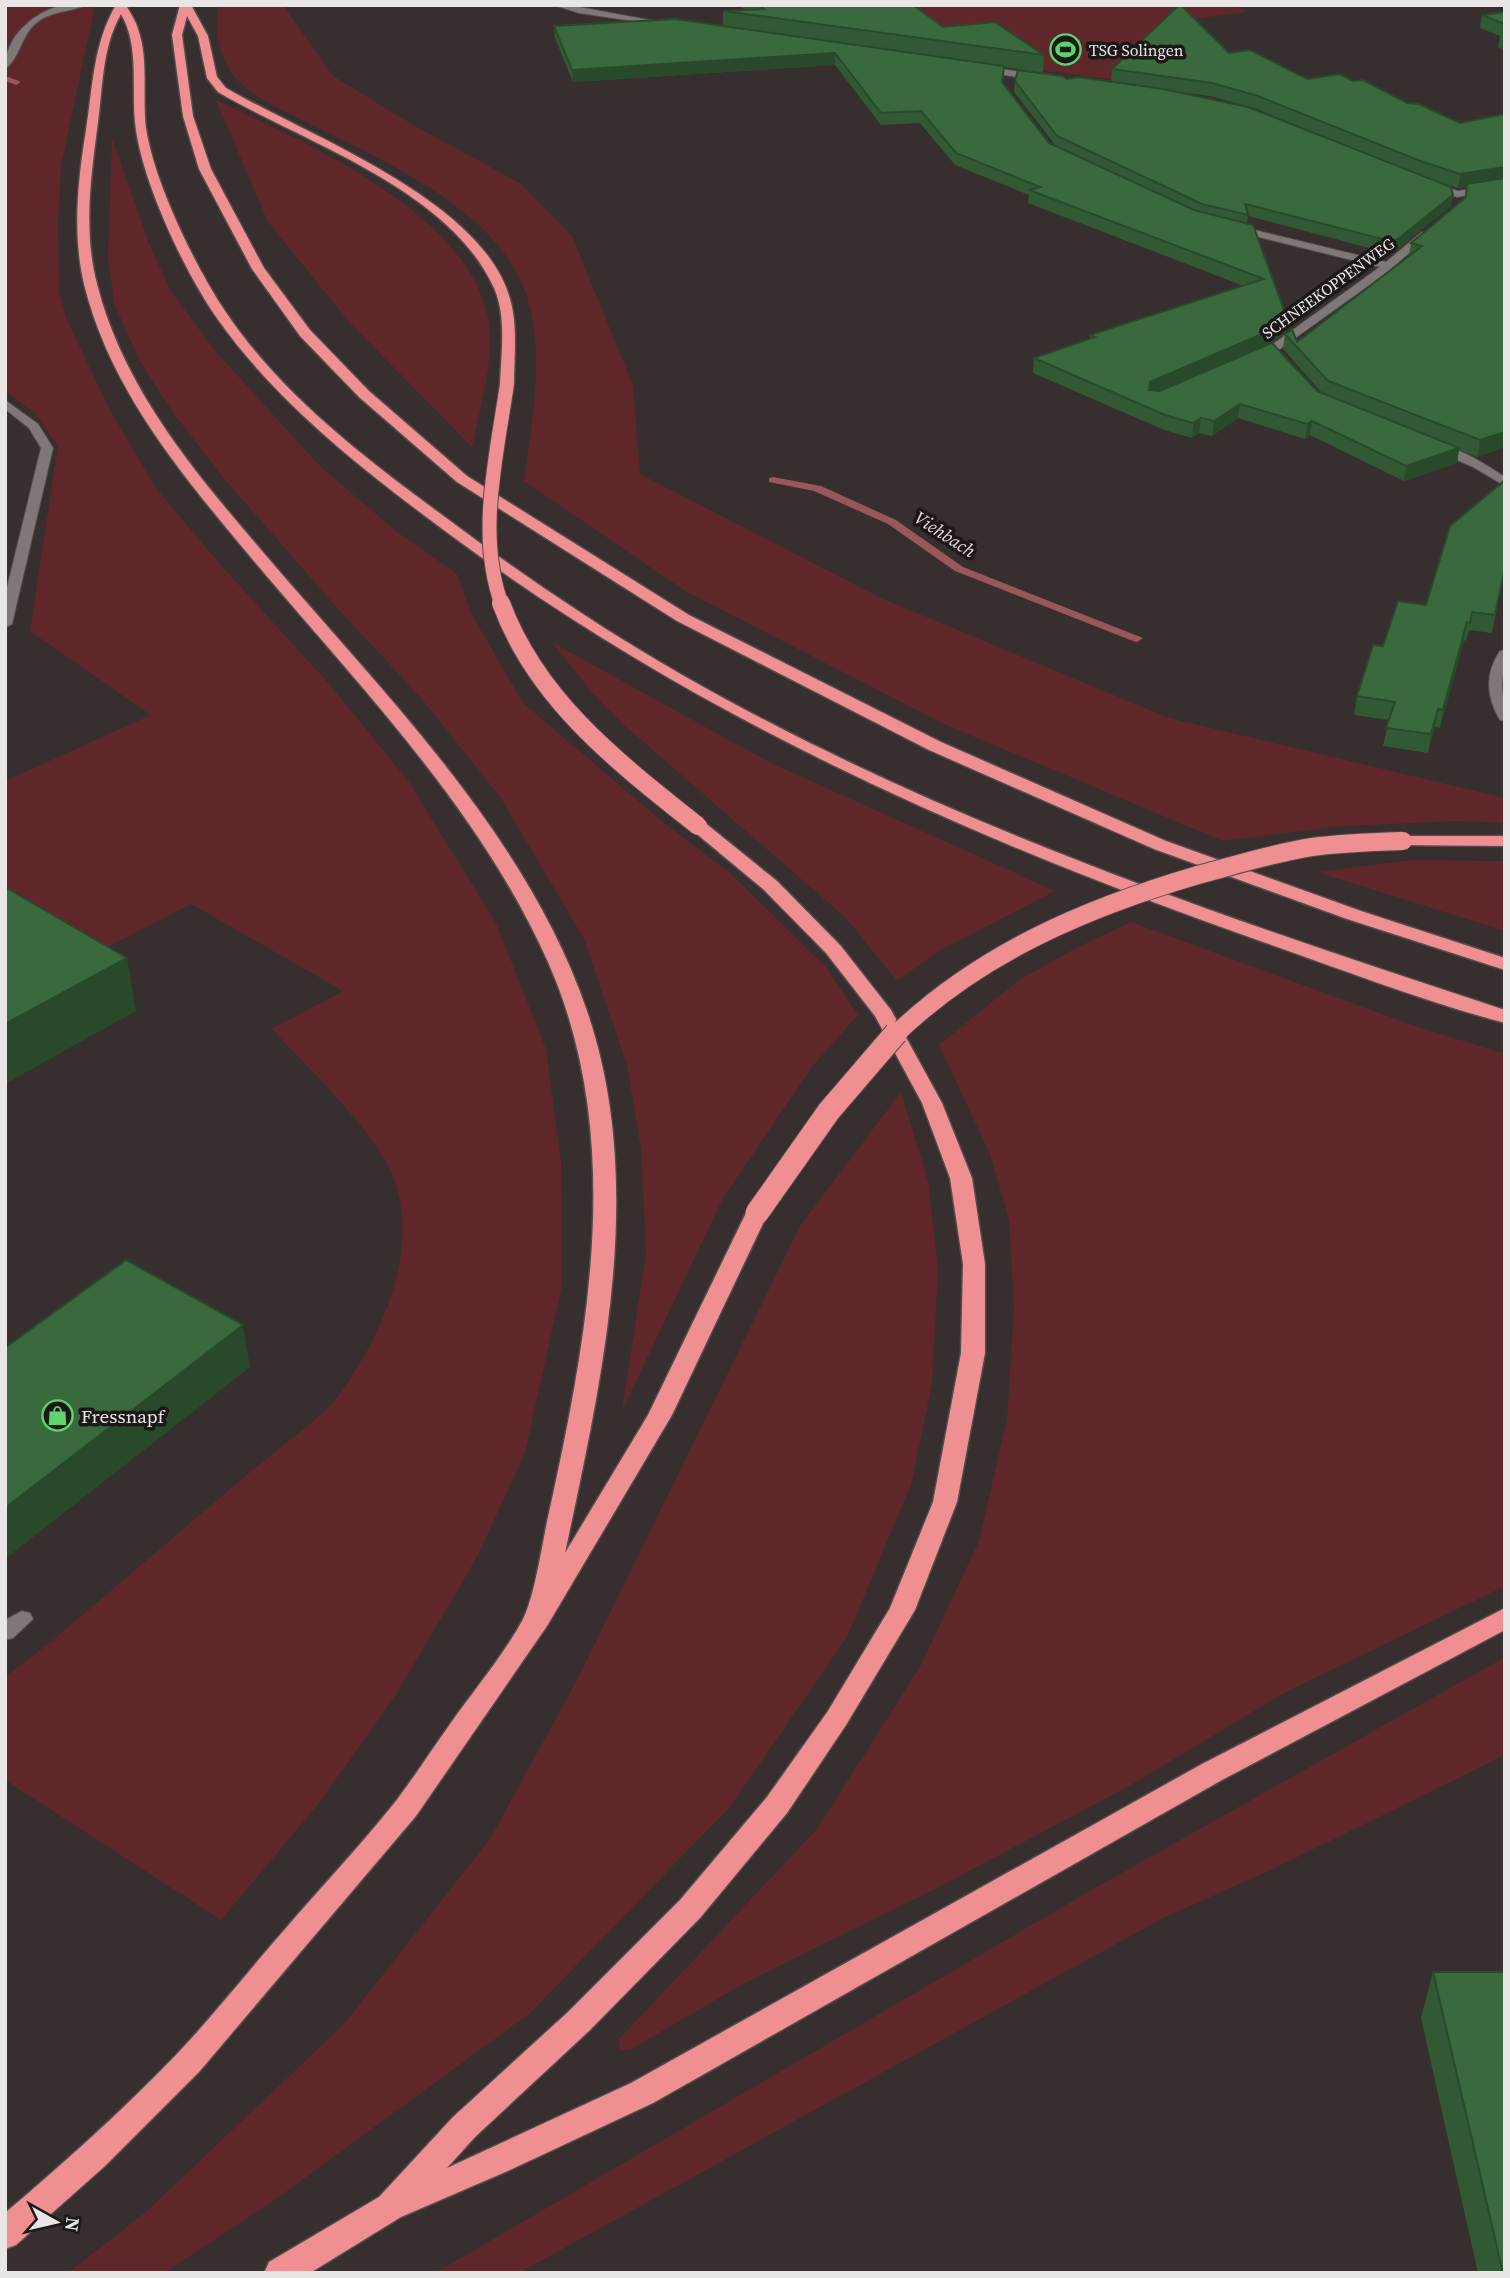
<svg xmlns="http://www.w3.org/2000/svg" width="1510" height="2278" viewBox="0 0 1510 2278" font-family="'Source Serif 4',serif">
  <rect width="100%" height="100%" fill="#372e2e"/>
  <path fill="#60272b" d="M5,5H95L61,167L58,224L59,292L67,320L109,408L155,487L219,563L330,685L409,782L496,923L546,1049L561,1161L562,1285L525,1453L477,1557L396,1695L319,1803L221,1920L5,1780V1677L53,1640C122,1581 191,1522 260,1464C280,1447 326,1414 340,1394C382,1334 421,1251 393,1176C377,1133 305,1065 272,1029L343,991L191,904L65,969L5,933V781L151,715L30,631L58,446L36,415L5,390Z
    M242,5H283L333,76L410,123L521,184L572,236L633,385L640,474L881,598L1169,718L1505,798V823L1460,821L1342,826L1223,841L946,725L687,592L524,481C532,420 545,357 527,297C500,209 378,158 302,120C279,109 242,92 229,69C217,49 216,30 218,8Z
    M889,5H1235L1247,12L1171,22L1151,85L1016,67Z
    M216,100C306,143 487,219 490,337C491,374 479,412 472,447L351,324L268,222Z
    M112,138L148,241L170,290L216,352L320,466L396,531L457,574L472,615L523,703L664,823L730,873L826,967L858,1015L811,1068L722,1200L622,1411L646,1253L641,1150L627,1065L584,939L501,798L422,699L338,609L221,475L174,414L139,360L114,303L108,259Z
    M553,643L771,763L1055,891L939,951L897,981L845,917L625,726L590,690Z
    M1411,860L1505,861V931L1317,872Z
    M1131,922L1412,1025L1505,1054V1586L1284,1693L1131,1785L943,1885L743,1984L630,2050L620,2049L619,2039L817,1829L920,1667L979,1541L1007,1419L1014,1308L1009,1220L990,1154L939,1045L1019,980L1076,948Z
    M901,1092L928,1181L938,1270L932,1384L911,1485L847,1637L730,1807L529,2014L276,2199L164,2273H68L147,2211L344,2024L490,1839L576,1682L800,1226Z
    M1505,1657V1755L1273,1869L1163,1918L519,2273H435L1095,1888Z"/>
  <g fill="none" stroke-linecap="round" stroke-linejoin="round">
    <path fill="#995759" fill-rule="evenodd" d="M5,76L19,81L20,83L16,85L5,81Z
      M773,477L821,486L896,520L963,567L1143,638L1137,642L1133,641L955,571L888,524L814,491L769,482V478Z"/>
    <defs>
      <path id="minor" d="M62,5H86C68,13 49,10 33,26C21,38 19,59 5,69C5,36 33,13 62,5Z
        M554,5H568L671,24L667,26L579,13Z
        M982,66L1041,75L1045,78L1041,81L979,71Z
        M1430,182L1458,191L1505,183V189L1457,197L1427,187V183Z
        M1234,225L1386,262L1422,232L1431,234L1386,273L1277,351L1256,359L1250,356L1252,354L1269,347L1380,267L1230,230V226Z
        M5,400L38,424L53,448L12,624L5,628V596L41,448L29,428L5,409Z
        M1432,445C1452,442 1488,466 1505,477V486L1473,467L1432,449Z
        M1505,650L1502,685L1505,721L1500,720C1486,697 1485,673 1500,651Z
        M22,1611L30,1613L33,1619L13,1638L5,1640V1620Z"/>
      <path id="highway" d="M116,5H126C130,13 136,21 138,29C149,60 142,96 146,128C154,182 195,266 225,311C281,395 368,461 449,520C517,571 587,619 660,662C923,817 1216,915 1505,1010V1023C1423,1001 1343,970 1263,942C970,839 695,717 445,531C363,470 279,405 219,321C186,275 144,186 136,130C130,92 141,49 121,14C102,47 103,86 98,122C91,176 83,230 97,284C124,391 198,476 268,558C385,695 528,837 587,1011C647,1186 602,1378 565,1553L648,1415L746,1213L749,1208H765L768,1213L672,1415L547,1626L416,1816L199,2072L105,2166L16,2245L5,2249V2213C64,2163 122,2111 176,2055C214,2015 249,1970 286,1928C322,1886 361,1845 396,1801C414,1777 431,1751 448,1727C471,1694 503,1656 522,1621C535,1598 543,1537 550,1508C589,1330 625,1136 548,962C481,812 364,691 259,567C188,482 111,394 84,284C72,233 78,180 86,130C93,86 93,44 116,5Z
        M180,5H191L208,36L217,77L226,88C308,136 483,200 510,299C518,326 514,356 514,384L507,388L500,384C501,354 507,317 494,288C449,189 307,144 218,92L207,78L198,36L187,16L182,35L193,116L211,169L264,268L310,330L369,391L467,476L689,615L941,742L1166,841L1361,911L1505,958V970L1347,919L1154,849L929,750L677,621L457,482L359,397L300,336L252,269L199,169L183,116L172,35Z
        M698,821L704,822L777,881L840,945L891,1010L942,1103L972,1178L985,1264V1353L957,1502L915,1610L846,1725L787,1813L700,1918L590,2030L475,2137L447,2168L631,2083L1202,1764L1505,1608V1630L1222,1780L653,2103L510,2170L401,2217L310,2273H264L269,2262L379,2197L453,2117L568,2012L680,1900L767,1797L828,1711L890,1608L933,1502L961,1353L963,1264L950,1178L922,1103L875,1016L826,953L763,889L692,830L689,826L692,822Z
        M1403,836H1505V846L1397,845L1394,841Z"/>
    </defs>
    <use href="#minor" stroke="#534c4c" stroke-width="2"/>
    <use href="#highway" stroke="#534c4c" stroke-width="3"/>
    <use href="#minor" fill="#807777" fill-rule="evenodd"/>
    <use href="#highway" fill="#ef8f92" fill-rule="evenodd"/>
    <defs>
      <path id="highway-bridge-far2" d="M502,605C476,536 497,454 507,384"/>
      <path id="highway-bridge-far1" d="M501,603C537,701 619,763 698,826
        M895,1035C980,953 1086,908 1198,875C1236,865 1274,853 1312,847C1342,843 1373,842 1403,841"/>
      <path id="highway-bridge" d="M757,1213L829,1111L896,1033"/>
    </defs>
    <use href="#highway-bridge-far2" stroke="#534c4c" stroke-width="16" stroke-linecap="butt"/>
    <use href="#highway-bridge-far1" stroke="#534c4c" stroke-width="20" stroke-linecap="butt"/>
    <use href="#highway-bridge" stroke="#534c4c" stroke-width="25" stroke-linecap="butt"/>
    <use href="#highway-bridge-far2" stroke="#ef8f92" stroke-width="14"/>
    <use href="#highway-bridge-far1" stroke="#ef8f92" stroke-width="18"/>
    <use href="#highway-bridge" stroke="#ef8f92" stroke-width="23"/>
  </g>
  <path fill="#315a34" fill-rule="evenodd" d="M739,5H913L943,27L1044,55L1043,73L1004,67L1003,83L1049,143L1056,146L1014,92L1015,81L1067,79L1111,82L1112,69L1229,53L1307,79L1353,81L1460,123L1505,114V447L1477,457L1459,450L1457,463L1404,481L1310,435L1305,439L1238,418L1212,436L1199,433L1192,438L1164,430L1033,373L1034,358L1090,339V335L1244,286L1028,203L1029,195L955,165L920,123L881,125L835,65L573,82L555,38L554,26H723V11L745,10ZM1178,92L1210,96L1257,109L1324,137ZM1440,182L1458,188L1466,187L1465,199L1411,243L1409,256L1297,342L1285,334L1283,349L1322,393L1317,391L1268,345L1286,332L1287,318L1247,223L1248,216L1392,254L1451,206Z
    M1505,12V50L1498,47L1500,36L1480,28L1482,15Z
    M1505,567L1492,633L1469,630L1466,641L1464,640L1440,728L1435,727L1428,753L1383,746L1389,720L1354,715L1357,696L1383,646L1426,605Z
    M1433,1972L1505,2273H1478L1421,2018Z"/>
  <path fill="#284a2b" d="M835,53V65L573,82L572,70Z
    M1505,167V181L1458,188L1460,174Z
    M1453,195L1451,206L1392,254L1394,242Z
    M1287,318L1286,332L1268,345L1149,397L1150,382Z
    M1240,404L1238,418L1212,436L1214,421Z
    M1201,418L1199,433L1192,438L1193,423Z
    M1312,421L1310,435L1305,439L1307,424Z
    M1505,432V447L1477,457L1480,440Z
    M1459,448L1457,463L1404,481L1406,466Z
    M1467,622L1464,640L1440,728L1443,710Z
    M1438,709L1435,727L1428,753L1431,734Z
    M127,958L136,1011L5,1084V1024Z
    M243,1325L250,1367L5,1559V1508Z"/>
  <path fill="#39693d" stroke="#284a2b" stroke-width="2" d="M760,5H913L943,27L995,22L1044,55L723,11L764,9Z
    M1179,5H1181L1229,53L1250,50L1307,79L1340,74L1353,81L1363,80L1407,103L1419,104L1460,123L1505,114V167L1460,174L1423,162L1258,96L1212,83L1112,69Z
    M1505,12V24L1482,15Z
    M675,19L1004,66L1002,82L1049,143L1194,210L1253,225L1287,318L1269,331L1150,382L1149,390L1160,391L1272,343L1317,391L1459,448L1406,466L1312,421L1307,424L1240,404L1214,421L1201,418L1193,423L1165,415L1034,358L1095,337L1090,335L1264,279L1029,190L1040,187L956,153L921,111L881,113L835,53L572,70L554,26Z
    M1018,70L1062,76L1067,79L1078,77L1163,89L1248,107L1451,187L1453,195L1394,242L1245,204L1248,215L1202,204L1057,136L1015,81Z
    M1505,178V432L1480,440L1328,381L1285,334L1292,329L1297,342L1422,246L1411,243L1466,197L1467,184Z
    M1505,480V567L1495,615L1472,612L1470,623L1467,622L1443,710L1438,709L1431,734L1386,728L1395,702L1357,696L1373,645L1383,646L1398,601L1426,605L1450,526Z
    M5,887L127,958L5,1024Z
    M126,1260L243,1325L5,1508V1348Z
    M1433,1972H1505V2273H1503Z"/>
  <defs>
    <symbol id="stadium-ring" viewBox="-11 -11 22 22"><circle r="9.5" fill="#1b1817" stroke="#5dd56d" stroke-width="1.5"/><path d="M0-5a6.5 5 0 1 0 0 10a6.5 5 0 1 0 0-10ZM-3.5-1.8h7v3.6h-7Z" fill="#5dd56d"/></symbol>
    <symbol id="shop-ring" viewBox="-11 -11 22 22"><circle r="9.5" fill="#1b1817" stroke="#5dd56d" stroke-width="1.5"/><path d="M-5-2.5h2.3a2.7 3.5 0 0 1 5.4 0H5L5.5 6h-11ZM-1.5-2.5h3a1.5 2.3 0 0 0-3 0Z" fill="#5dd56d"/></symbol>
  </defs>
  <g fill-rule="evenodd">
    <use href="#stadium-ring" x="1048" y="32" width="35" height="35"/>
    <use href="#shop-ring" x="40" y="1398" width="35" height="35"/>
  </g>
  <g text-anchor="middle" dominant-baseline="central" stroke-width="7" stroke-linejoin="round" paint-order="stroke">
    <g font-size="16" fill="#ebe6e6" stroke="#1b1817" text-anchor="start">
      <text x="1089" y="50">TSG Solingen</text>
    </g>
    <g font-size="16" fill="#ebe6e6" stroke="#1b1817">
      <text transform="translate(1328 288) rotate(-36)">SCHNEEKOPPENWEG</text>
    </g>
    <g font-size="18" font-style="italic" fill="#f1dbdb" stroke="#1b1817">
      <text transform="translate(945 534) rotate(33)">Viehbach</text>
    </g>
    <g font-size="19" fill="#ebe6e6" stroke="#1b1817" text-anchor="start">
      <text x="81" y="1416">Fressnapf</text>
    </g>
  </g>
  <rect width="1510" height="2278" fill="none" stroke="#ebe6e6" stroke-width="14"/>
  <g transform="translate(56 2222) rotate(98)" stroke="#1b1817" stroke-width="5" paint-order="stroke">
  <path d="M0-5L12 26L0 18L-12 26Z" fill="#ebe6e6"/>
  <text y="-10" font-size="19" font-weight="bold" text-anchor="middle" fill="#ebe6e6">N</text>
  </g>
</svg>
